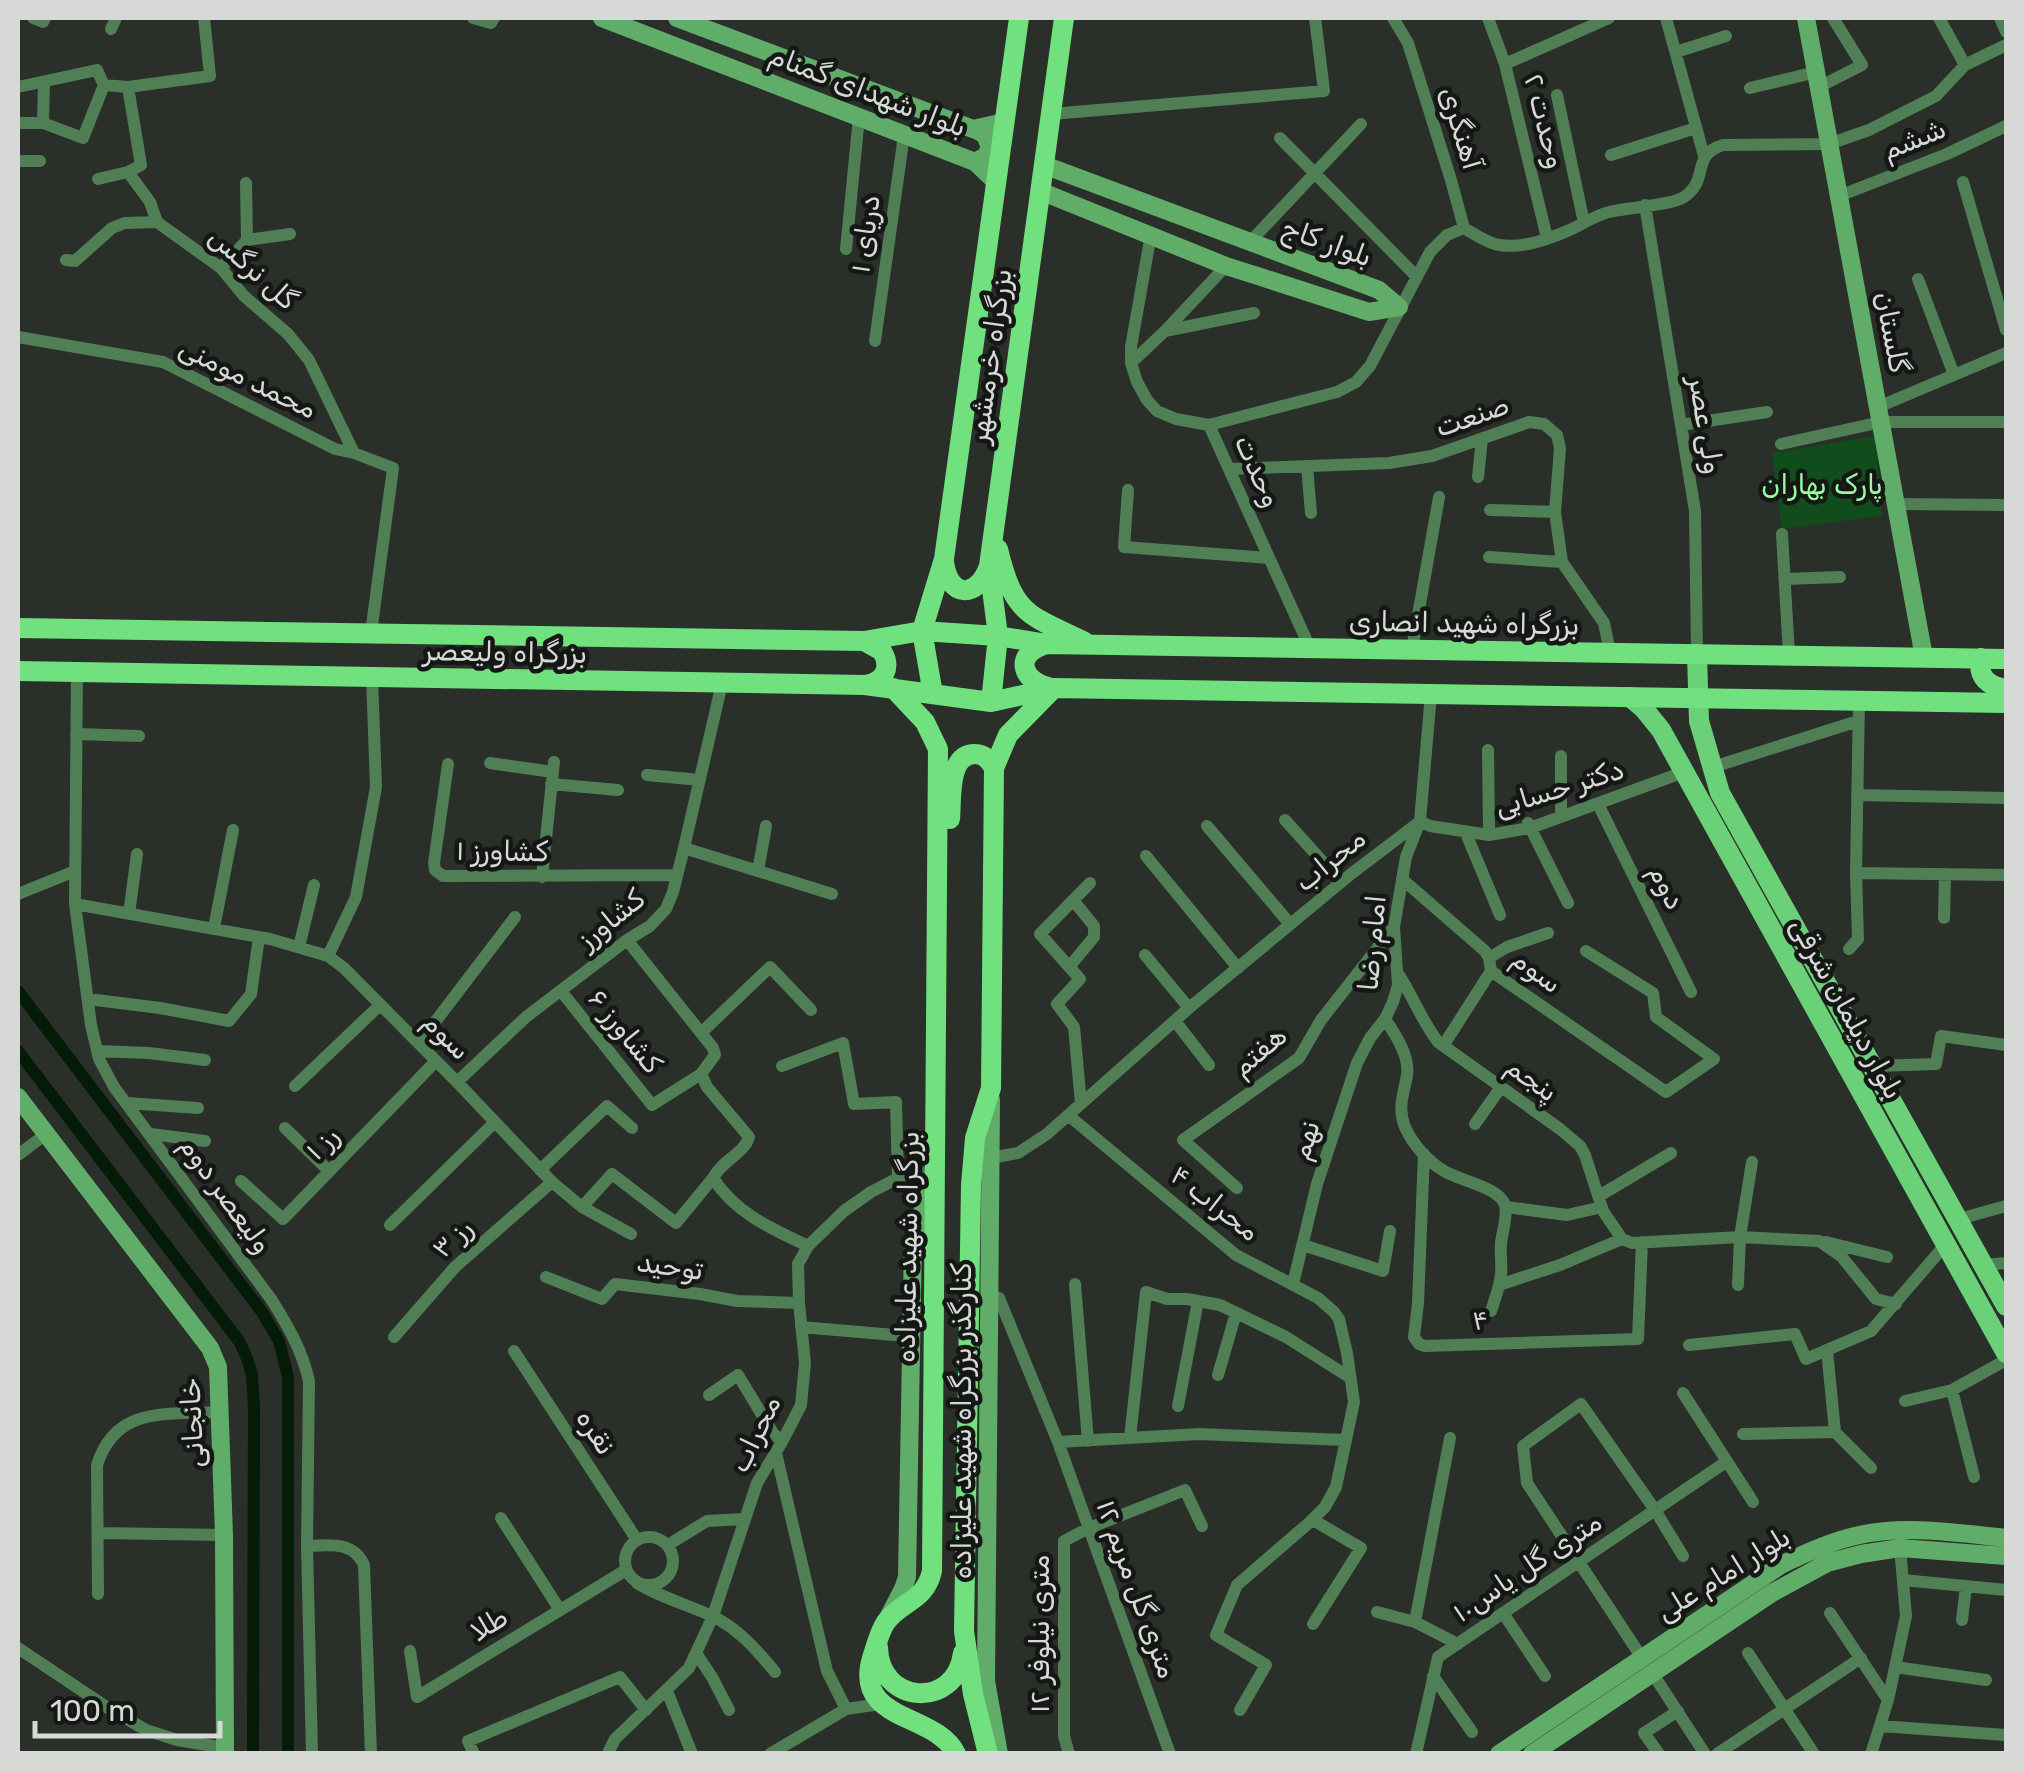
<svg xmlns="http://www.w3.org/2000/svg" width="2024" height="1771" viewBox="0 0 2024 1771" font-family="Rubik,Vazirmatn,sans-serif">
  <rect width="100%" height="100%" fill="#2a2f2a"/>
  <path fill="#114c1d" d="M1875,436L1882,516L1782,529L1772,453Z"/>
  <g fill="none" stroke-linecap="round" stroke-linejoin="round">
    <path stroke="#041b07" stroke-width="12" d="M18,991L262,1312L279,1341L288,1377V1754
      M18,1051L239,1341L247,1358L252,1375L254,1408L253,1754"/>
    <path stroke="#517f55" stroke-width="12" d="M33,18L43,22L45,18
      M473,18L491,23L494,18
      M1393,18L1408,43L1451,180L1464,228
      M1488,18L1505,64L1547,238
      M1666,18L1704,156
      M1939,18L1965,65
      M2000,18L2006,32
      M111,29L116,18
      M1676,52L1726,36
      M1505,64L1609,18
      M18,87L97,70L104,85
      M1819,87L1862,65L1833,18
      M1750,88L1816,72
      M1557,95L1584,223
      M1051,114L1324,91L1315,18
      M18,123H43L83,138L104,85L128,87
      M43,123L44,82
      M1280,138L1417,277
      M1611,155L1696,128
      M18,161H40
      M98,179L128,172
      M1963,182L2006,330
      M1839,196L1947,154L2006,126
      M1645,205L1695,511L1697,654
      M157,222L150,202L128,172L141,165L128,87L210,76L204,18
      M1151,234L1131,347V363L1137,382L1147,400L1157,411L1176,419L1209,425L1337,392L1356,382L1370,366L1430,252L1447,235L1464,228C1474,234 1487,243 1499,245C1524,249 1552,238 1574,228C1585,222 1597,215 1609,212C1628,207 1670,206 1684,197C1710,180 1690,155 1723,145L1829,144L1869,130L1936,96L1965,65L2006,45
      M247,240L290,234
      M1249,243L1361,124
      M846,249L859,117
      M66,260L75,261L112,228L125,223L157,222L221,268L244,296L288,334L309,360L354,453
      M221,268L247,240L246,183
      M1918,279L1954,375
      M1165,331L1254,313
      M18,337L163,362L335,449L354,453L393,468L371,633
      M875,341L904,135
      M1131,363L1165,331L1226,266
      M1878,407L2006,353
      M1209,425L1310,648
      M1681,425L1767,412
      M1781,444L1881,422H2006
      M1307,466L1311,513
      M1229,469L1389,463L1432,456L1529,422L1544,424L1557,435L1560,448L1555,512L1562,562L1604,623L1610,652
      M1478,477L1482,439
      M1128,490L1124,547L1269,558
      M1896,504L2006,505
      M1490,510L1555,512
      M1782,534L1789,655
      M1489,557L1562,562
      M1785,579L1840,577
      M1412,649L1439,497
      M77,672L75,904L91,1025L99,1059L114,1087L271,1299C288,1326 302,1350 309,1381L307,1546L312,1754
      M76,734L139,736
      M1488,750L1489,829
      M490,763L553,772
      M448,764L434,863L435,870L443,876L677,875
      M1713,767L1858,721
      M647,775L700,780
      M551,784L618,790
      M1857,795L2006,798
      M1598,804L1691,992
      M1561,811V756
      M1285,820L1341,882
      M1420,821L1430,826L1489,835L1530,828L1684,772
      M1528,823L1568,903
      M1207,826L1290,924
      M1465,831L1500,915
      M684,848L832,894
      M1146,856L1238,968
      M758,871L766,826
      M1856,873L2006,875
      M542,877L554,762
      M1402,879L1485,951L1489,958L1491,971L1666,1092L1714,1059L1656,1017L1653,993L1586,951
      M18,894L75,871
      M75,904L270,939L328,956L344,968L457,1082L552,1182L582,1207L612,1174L676,1223L713,1178
      M129,914L137,854
      M1944,918L1945,874
      M214,928L233,830
      M627,940L713,1048L715,1055L701,1074L707,1087L749,1137C744,1154 722,1160 713,1178C735,1213 772,1229 808,1246
      M299,947L314,885
      M1849,949L1858,939L1856,873L1859,701
      M1145,955L1189,1008
      M328,956L356,897L376,787L372,677
      M1489,958L1507,947L1548,933
      M1069,967L1094,937V926L1073,900
      M1399,975C1413,997 1422,1021 1438,1042L1560,1129L1580,1146L1585,1155L1603,1211L1622,1239
      M561,991L652,1105L701,1074
      M88,999L160,1008L229,1021L251,994L259,937
      M1385,1019C1395,1034 1410,1056 1407,1075C1404,1094 1397,1107 1405,1127C1413,1145 1429,1163 1446,1172C1461,1181 1499,1187 1505,1205C1508,1216 1502,1232 1501,1243C1500,1254 1502,1264 1501,1274C1500,1286 1495,1299 1491,1311
      M1175,1021L1209,1065
      M701,1033L770,967L811,1010
      M419,1043L515,917
      M1443,1046L1491,971
      M97,1051L149,1053L205,1060
      M782,1066L843,1043L854,1104L896,1102L898,1178
      M1874,1066L1936,1064L1941,1036L2006,1045
      M457,1082L526,1017L627,940L650,926L666,909L673,892L684,848L722,683
      M295,1086L380,1005
      M127,1103L198,1108
      M1081,1104L1074,1027L1057,1004L1080,979L1040,934L1090,883
      M1068,1115L1236,1255L1318,1298L1334,1312L1339,1319L1347,1353L1354,1402L1336,1487L1325,1507L1310,1522L1237,1585L1216,1635L1266,1665L1240,1710
      M1475,1124L1501,1087
      M285,1128L329,1171
      M151,1134L205,1141
      M1424,1154L1418,1303L1414,1337L1419,1344L1425,1346L1638,1339L1642,1242
      M18,1155L46,1134
      M991,1158L1018,1153L1047,1134L1189,1008L1351,874L1418,823
      M540,1170L607,1106L632,1128
      M241,1181L283,1219L436,1061
      M1237,1188L1183,1140L1299,1058L1321,1020L1394,927
      M1599,1196L1671,1153
      M582,1207L631,1234
      M1506,1207L1567,1215L1602,1207
      M1959,1219L2006,1206
      M390,1225L495,1122
      M1622,1239L1632,1243L1740,1237L1819,1241L1841,1256L1876,1299L1896,1304
      M1826,1242L1887,1257
      M1303,1245L1383,1271L1390,1231
      M1984,1265L2006,1263
      M546,1277L602,1299L615,1284L700,1294L737,1301L799,1303
      M1075,1284L1088,1441
      M1293,1284L1317,1184L1357,1063L1370,1038L1385,1019L1393,1002L1398,985L1394,927L1406,857L1420,821L1431,694
      M1499,1285L1560,1265L1622,1239
      M1738,1285L1740,1237L1752,1162
      M990,1295L999,1298L1058,1442L1170,1754
      M801,1327L906,1336
      M394,1337L455,1267L552,1182
      M1689,1345L1795,1334L1806,1359L1871,1331L1946,1244
      M1827,1350L1835,1432
      M514,1351L637,1540
      M1218,1375L1236,1313
      M1952,1390L1974,1477
      M1683,1393L1753,1502
      M709,1395L738,1375L773,1433L782,1442
      M1905,1401L1952,1390L2006,1360
      M1178,1406L1198,1301
      M1743,1434L1835,1432L1871,1468
      M1130,1438L1146,1292L1167,1299H1187L1220,1305L1286,1337L1349,1377
      M1058,1442L1199,1434L1345,1440
      M776,1453L827,1671L846,1709
      M501,1518L560,1610
      M1313,1520L1361,1548L1313,1624
      M98,1533L224,1535
      M625 1561a24 24 0 1 1 48 0a24 24 0 1 1-48 0Z
      M668,1545L707,1521L744,1519
      M307,1546C330,1545 353,1541 364,1565L371,1754
      M1903,1580L2006,1590
      M637,1583C660,1597 685,1604 710,1615C738,1628 756,1649 775,1672
      M98,1594L97,1465C116,1405 168,1415 220,1412
      M1377,1612L1415,1622L1458,1644
      M1503,1613L1545,1676
      M1830,1613L1888,1700
      M1962,1620L1966,1586
      M1415,1622L1450,1438
      M18,1648L108,1708L146,1730L177,1740L225,1748
      M410,1651L417,1697L626,1570
      M696,1653L712,1677L729,1710
      M1748,1653L1814,1754
      M1642,1658L1527,1483L1523,1446L1581,1404L1655,1510L1683,1556
      M1895,1667L1986,1680
      M1653,1674L1705,1754
      M1433,1676L1472,1732
      M667,1691L692,1754
      M1880,1726L2006,1735
      M474,1754L468,1741L620,1677L646,1710
      M610,1754L609,1751L615,1739L689,1668L713,1616L757,1483L782,1442L801,1405L805,1363L799,1303L798,1264L808,1246L844,1211L871,1192L898,1178L936,1170
      M770,1754L846,1709L881,1704
      M1069,1754L1064,1736V1541L1089,1528L1185,1490L1202,1526
      M1416,1754L1438,1657L1726,1462
      M1659,1754L1644,1733L1678,1711
      M1717,1754L1861,1658
      M1871,1754L1888,1700L1906,1616L1900,1548"/>
    <path stroke="#60ad69" stroke-width="18" d="M602,18L975,162L996,182
      M677,18L973,129L1004,122
      M1806,18L1924,657
      M975,162L986,156L990,147L985,135L976,130
      M1044,165L1379,290L1399,307
      M1040,191L1226,266L1264,278L1369,312L1399,307
      M18,1097L210,1348L218,1367L224,1535L225,1754
      M991,1100L986,1681L999,1754
      M889,1616L903,1589L907,1577L913,1241L932,1180
      M1499,1754L1781,1565C1805,1553 1829,1542 1855,1536C1904,1524 1958,1533 2006,1538
      M1532,1754L1772,1593L1827,1563L1861,1554L1900,1548L2006,1556"/>
    <path stroke="#6bd178" stroke-width="20" d="M1697,654L1699,721L1720,793L2006,1306
      M1630,697L1644,709L1661,730L2006,1353"/>
    <path stroke="#70e17e" stroke-width="20" d="M998,549C1014,615 1027,614 1085,642
      M944,561C948,598 977,600 989,566
      M18,628L864,641L922,631L998,636L1047,644L2006,659
      M864,641L882,651C892,668 884,682 865,685
      M1047,644C1013,653 1020,682 1052,688
      M1981,658C1977,678 1989,686 2006,689
      M18,671L865,685L991,702L1054,688L2006,703
      M893,688L925,722L938,749L932,1571C925,1602 901,1601 886,1622C879,1632 876,1647 872,1658C853,1723 936,1712 956,1754
      M933,694L922,631L944,559L1019,18
      M991,702L998,636L989,566L1064,18
      M950,819C952,800 947,754 975,754C985,754 990,761 994,768
      M878,1647C879,1705 956,1710 963,1653
      M988,1754L973,1694L964,1631L971,1185L975,1138L991,1088L994,768L1008,735L1052,690"/>
  </g>
  <g text-anchor="middle" dominant-baseline="central" stroke-width="9" stroke-linejoin="round" paint-order="stroke">
    <g font-size="28" fill="#d6d9d6" stroke="#141714">
      <text transform="translate(868 91) rotate(21)">بلوار شهدای گمنام</text>
      <text transform="translate(1545 121) rotate(76)">وحدت ۲</text>
      <text transform="translate(1461 128) rotate(73)">آهنگری</text>
      <text transform="translate(1914 139) rotate(-22)">ششم</text>
      <text transform="translate(865 234) rotate(-82)">دریای ۱</text>
      <text transform="translate(1327 242) rotate(20)">بلوار کاج</text>
      <text transform="translate(253 268) rotate(42)">گل نرگس</text>
      <text transform="translate(1892 332) rotate(79)">گلستان</text>
      <text transform="translate(990 356) rotate(-82)">بزرگراه خرمشهر</text>
      <text transform="translate(248 378) rotate(26)">محمد مومنی</text>
      <text transform="translate(1472 416) rotate(-19)">صنعت</text>
      <text transform="translate(1706 425) rotate(81)">ولی عصر</text>
      <text transform="translate(1258 471) rotate(66)">وحدت</text>
      <text transform="translate(1464 623) rotate(1)">بزرگراه شهید انصاری</text>
      <text transform="translate(505 652) rotate(1)">بزرگراه ولیعصر</text>
      <text transform="translate(1559 788) rotate(-17)">دکتر حسابی</text>
      <text transform="translate(502 851) rotate(1)">کشاورز ۱</text>
      <text transform="translate(1330 860) rotate(-39)">محراب</text>
      <text transform="translate(1667 887) rotate(63)">دوم</text>
      <text transform="translate(611 919) rotate(-39)">کشاورز</text>
      <text transform="translate(1372 943) rotate(-85)">امام رضا</text>
      <text transform="translate(1537 971) rotate(36)">سوم</text>
      <text transform="translate(1847 1008) rotate(61)">بلوار دیلمان شرقی</text>
      <text transform="translate(625 1031) rotate(51)">کشاورز ۶</text>
      <text transform="translate(447 1036) rotate(45)">سوم</text>
      <text transform="translate(1259 1051) rotate(-40)">هفتم</text>
      <text transform="translate(1532 1079) rotate(35)">پنجم</text>
      <text transform="translate(1305 1140) rotate(-72)">نهم</text>
      <text transform="translate(322 1143) rotate(-46)">رز ۱</text>
      <text transform="translate(226 1195) rotate(54)">ولیعصر دوم</text>
      <text transform="translate(1215 1203) rotate(38)">محراب ۴</text>
      <text transform="translate(452 1238) rotate(-43)">رز ۳</text>
      <text transform="translate(907 1247) rotate(-89)">بزرگراه شهید علیزاده</text>
      <text transform="translate(670 1266) rotate(8)">توحید</text>
      <text transform="translate(1480 1320) rotate(-2)">۴</text>
      <text transform="translate(961 1421) rotate(-90)">کنارگذر بزرگراه شهید علیزاده</text>
      <text transform="translate(192 1423) rotate(-93)">خانجانی</text>
      <text transform="translate(596 1432) rotate(57)">نقره</text>
      <text transform="translate(755 1434) rotate(-64)">محراب</text>
      <text transform="translate(1527 1567) rotate(-34)">۱۰متری گل یاس</text>
      <text transform="translate(1723 1574) rotate(-32)">بلوار امام علی</text>
      <text transform="translate(1137 1589) rotate(70)">۱۲ متری گل مریم</text>
      <text transform="translate(489 1624) rotate(-31)">طلا</text>
      <text transform="translate(1039 1634) rotate(-90)">۱۲ متری نیلوفر</text>
    </g>
    <g font-size="28" fill="#97fba1" stroke="#141714">
      <text x="1822" y="484">پارک بهاران</text>
    </g>
  </g>
  <rect width="2024" height="1771" fill="none" stroke="#d6d9d6" stroke-width="40"/>
  <path d="M35 1721v15h185v-15" fill="none" stroke="#d6d9d6" stroke-width="5"/>
  <text x="50" y="1721" font-size="30" fill="#d6d9d6" stroke="#141714" stroke-width="8" paint-order="stroke">100 m</text>
</svg>
